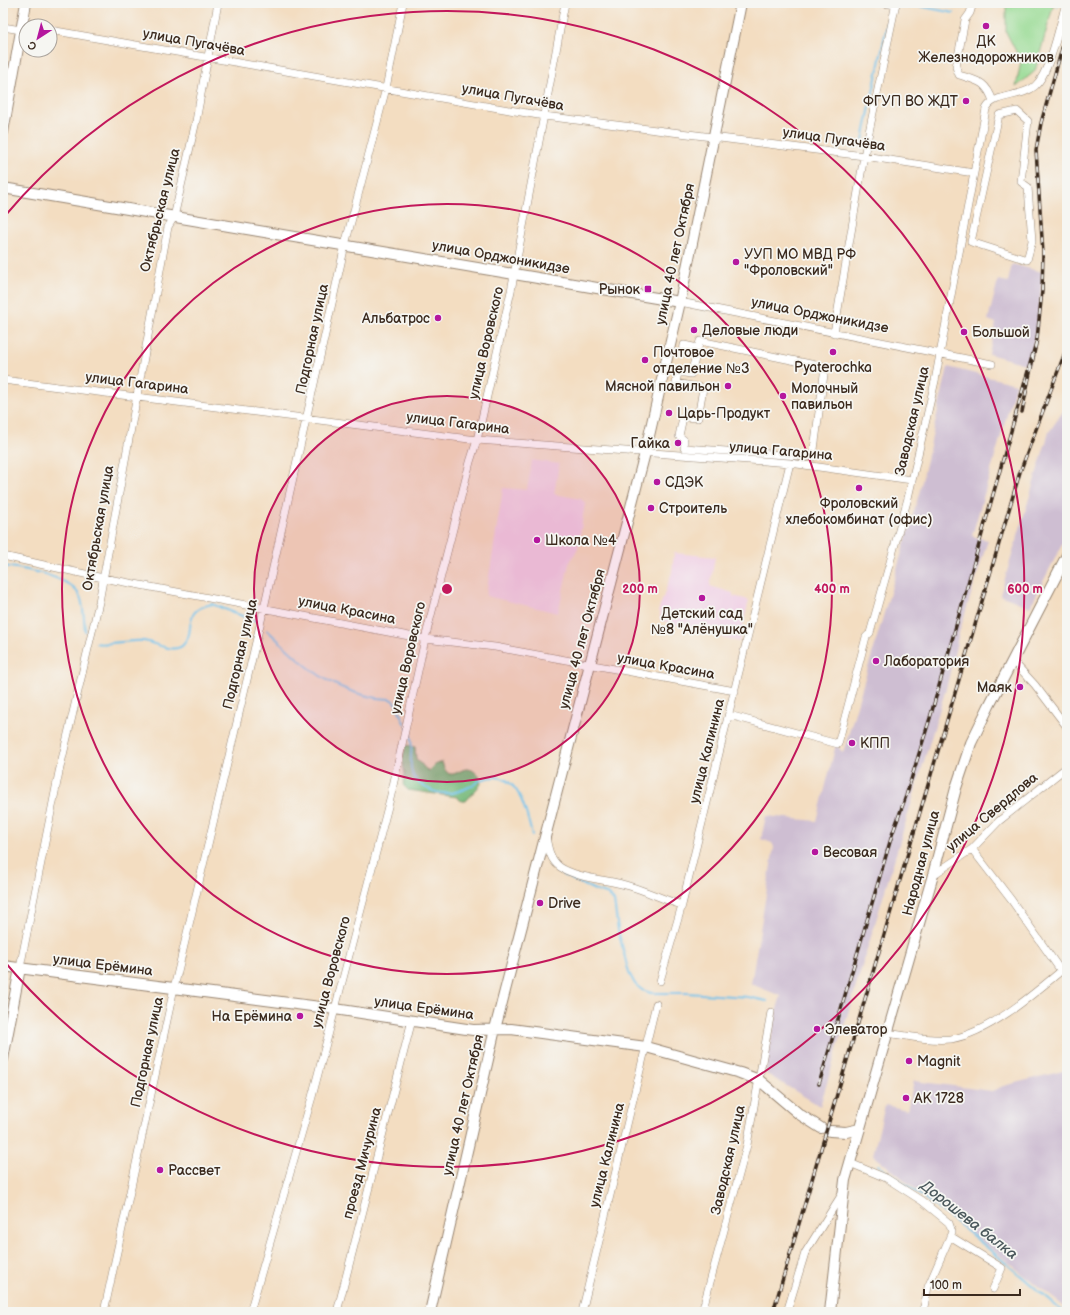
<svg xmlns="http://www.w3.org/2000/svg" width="1070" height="1315" viewBox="0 0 1070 1315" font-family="'Balsamiq Sans',sans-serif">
  <rect width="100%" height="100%" fill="#f6f6f2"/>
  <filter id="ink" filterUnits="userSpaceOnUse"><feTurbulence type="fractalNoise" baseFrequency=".025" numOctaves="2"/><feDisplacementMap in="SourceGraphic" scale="8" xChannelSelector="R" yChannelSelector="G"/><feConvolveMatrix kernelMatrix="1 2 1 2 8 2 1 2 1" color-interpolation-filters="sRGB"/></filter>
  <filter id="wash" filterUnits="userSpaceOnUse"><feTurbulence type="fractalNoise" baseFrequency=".012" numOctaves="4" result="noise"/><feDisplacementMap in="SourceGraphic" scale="16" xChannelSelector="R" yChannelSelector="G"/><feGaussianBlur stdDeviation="0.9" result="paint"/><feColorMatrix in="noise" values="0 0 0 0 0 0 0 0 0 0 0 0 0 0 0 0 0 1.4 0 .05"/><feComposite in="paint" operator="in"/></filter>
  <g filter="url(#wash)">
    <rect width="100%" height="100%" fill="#f3ddc1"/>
    <path fill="#f0d0e5" d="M532,460L559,464L554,494L581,499L585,503L578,548L569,564L558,613L486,596L503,488L527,490Z
      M674,553L715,557L710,586L733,593V596L749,600L739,642L660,620V612H658L672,572Z"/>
    <path fill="#cebed2" d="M1012,264L1042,272L1039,315L1029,365L989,354L996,323L988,320L998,280L1008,282Z
      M948,367L1016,384L972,536L988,540L959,633L947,685L820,1106L765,1073L776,1012L781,996L751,984L774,847L772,843L761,839L766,816L817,821L836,744L843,753L919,494Z
      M1064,410L1067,411V535L1030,607L1000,595L1049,432Z
      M1067,1070V1309L873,1155L885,1105L907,1110L914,1081L992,1091L1003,1086Z"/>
    <path fill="#96da92" stroke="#688258" d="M1006,3H1054L1035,71L1016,87L1021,61L1006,32Z"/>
    <path fill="#78ba7c" stroke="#5a724d" d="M406,745L415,747L416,759C421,762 424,769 429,771L436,764L442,762C443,765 444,769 446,771C452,779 460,769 467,769C472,769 475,772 479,775L481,784L466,801H461L457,797L408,790L403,785L405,774L403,766V756Z"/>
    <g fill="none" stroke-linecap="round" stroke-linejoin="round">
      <path stroke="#70c2ec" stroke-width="2" d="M903,3L954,13
        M1057,6L1058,3
        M863,140L891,6
        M3,566C24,569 74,576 81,599C84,609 84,621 85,631
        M267,630C292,653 315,678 348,690C358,694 367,696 377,698C382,699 389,698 392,700C401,706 399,716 405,724
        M96,643C104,646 131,639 144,641C155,643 174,654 183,645C198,630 179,611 212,604L255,621
        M407,727C419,743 401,770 420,784C437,796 452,796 471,786C474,785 477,781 481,780C517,765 526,810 532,835
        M550,865L563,875L597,891L609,895L614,901L618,930L629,973L635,984L642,990L651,993H687L748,997L767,1001
        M878,1165C943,1209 1003,1260 1063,1312"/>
    </g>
  </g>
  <g filter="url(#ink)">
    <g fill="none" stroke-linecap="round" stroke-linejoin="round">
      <defs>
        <path id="street" d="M883,3L896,5
          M973,3L970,13L965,20L956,67L959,75C978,81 986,81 993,101
          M3,27L21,30
          M50,30L544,116L864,156L974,173
          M1017,111L1028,121L1021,182L1028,187L1032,241L1027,260L971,242L999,115Z
          M680,302L992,364
          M834,333L864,156L896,3
          M700,341L825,367L813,457L684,448V440L679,436L683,417L698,418L703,388L676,383L678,372L691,374L696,355L683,352L684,345L698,348Z
          M3,380L477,440L790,463L912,480
          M3,556L103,578L425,639L495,647L735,691
          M1012,660L1035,685L1067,727
          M729,715L838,744L866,637L870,633L908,498L935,381L986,109C994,93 1021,98 1035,86C1050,73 1060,24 1066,3
          M546,837C548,848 550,860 560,867C576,878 610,880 629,886C647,891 664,900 682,905
          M972,849L1012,901L1061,971
          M933,875L972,849L999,821L1067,767
          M20,968L59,772L99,602L168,227L174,217L196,121L218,3
          M660,981L682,905L790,463
          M887,1033C907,1036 930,1041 951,1039C990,1033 1037,991 1067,966
          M850,1163L886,1178L922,1201L949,1223L952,1232L928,1287L923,1312
          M950,1236L1002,1268L993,1289
          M104,1312L174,988L264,608L345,245L386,88L403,3
          M250,1312L312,1097L391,795L425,639L470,462L477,440L511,291L565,3
          M337,1312L412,1020
          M582,1312L656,1004
          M702,1312L747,1145L771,1012
          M787,1312L805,1253L842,1194"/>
        <path id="secondary" d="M3,132L26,3
          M3,188L680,302
          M3,966L335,1009L473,1030L511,1029L646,1047L740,1073L759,1080L799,1114L821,1128
          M3,1059L20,968
          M830,1131L846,1132L860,1129
          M430,1312L495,1029L645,453L680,302L741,3
          M830,1312L845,1180L933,875L956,788L971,743L989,706L1067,555"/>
      </defs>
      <use href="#street" stroke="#978470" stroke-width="8"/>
      <use href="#secondary" stroke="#978470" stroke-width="12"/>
      <use href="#street" stroke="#fff" stroke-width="7"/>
      <use href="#secondary" stroke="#fff" stroke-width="10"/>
      <defs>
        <path id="rail" d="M1037,339L1042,291L1043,253L1036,150L1041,123L1067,31
          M819,1084L892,835L906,796L930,718L1037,339L1022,412
          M773,1312L1020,472L1067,347"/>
      </defs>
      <use href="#rail" stroke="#3b2a1e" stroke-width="3.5"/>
      <use href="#rail" stroke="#f6f6f2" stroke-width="2" stroke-dasharray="6" stroke-linecap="butt"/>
    </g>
  </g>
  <circle cx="447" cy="589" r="193" fill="#c2185b" fill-opacity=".12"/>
  <g fill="none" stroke="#c2185b" stroke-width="2">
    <circle cx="447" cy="589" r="193"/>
    <circle cx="447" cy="589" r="385"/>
    <path d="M4 217A578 578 0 1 1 4 961"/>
  </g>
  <g fill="#b5179e" stroke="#f6f6f2" stroke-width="1.5">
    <circle cx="986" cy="26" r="4"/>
    <circle cx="966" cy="101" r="4"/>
    <circle cx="736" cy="262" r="4"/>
    <rect x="644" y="285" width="8" height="8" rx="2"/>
    <circle cx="438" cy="318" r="4"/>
    <circle cx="694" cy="330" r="4"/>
    <circle cx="964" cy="332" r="4"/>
    <circle cx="833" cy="352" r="4"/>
    <circle cx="645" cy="360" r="4"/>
    <circle cx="728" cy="386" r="4"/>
    <circle cx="783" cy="396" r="4"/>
    <circle cx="669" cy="413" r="4"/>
    <circle cx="678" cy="443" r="4"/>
    <circle cx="657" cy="482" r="4"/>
    <circle cx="859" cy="488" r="4"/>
    <circle cx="651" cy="508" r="4"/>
    <circle cx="537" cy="540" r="4"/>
    <circle cx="702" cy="598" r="4"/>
    <circle cx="876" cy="661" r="4"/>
    <circle cx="1020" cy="687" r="4"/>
    <circle cx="852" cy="743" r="4"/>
    <circle cx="815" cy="852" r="4"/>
    <circle cx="540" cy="903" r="4"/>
    <circle cx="300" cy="1016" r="4"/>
    <circle cx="817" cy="1029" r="4"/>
    <circle cx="909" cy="1061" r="4"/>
    <circle cx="906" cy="1098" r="4"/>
    <circle cx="160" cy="1170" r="4"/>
  </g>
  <g text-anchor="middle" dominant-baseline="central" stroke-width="3.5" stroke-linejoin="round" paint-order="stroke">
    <g font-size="14" fill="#3b2a1e" stroke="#f6f6f2" text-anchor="start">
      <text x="986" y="41" text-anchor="middle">ДК<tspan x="986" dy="16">Железнодорожников</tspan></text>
      <text x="958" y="101" text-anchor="end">ФГУП ВО ЖДТ</text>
      <text x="744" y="254">УУП МО МВД РФ<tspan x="744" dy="16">"Фроловский"</tspan></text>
      <text x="640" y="289" text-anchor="end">Рынок</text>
      <text x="430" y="318" text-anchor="end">Альбатрос</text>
      <text x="702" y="330">Деловые люди</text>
      <text x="972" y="332">Большой</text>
      <text x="653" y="352">Почтовое<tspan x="653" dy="16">отделение №3</tspan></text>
      <text x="833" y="367" text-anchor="middle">Pyaterochka</text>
      <text x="720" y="386" text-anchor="end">Мясной павильон</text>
      <text x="791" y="388">Молочный<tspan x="791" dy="16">павильон</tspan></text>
      <text x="677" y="413">Царь-Продукт</text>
      <text x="670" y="443" text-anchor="end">Гайка</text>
      <text x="665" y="482">СДЭК</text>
      <text x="859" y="503" text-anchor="middle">Фроловский<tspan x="859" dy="16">хлебокомбинат (офис)</tspan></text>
      <text x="659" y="508">Строитель</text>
      <text x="545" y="540">Школа №4</text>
      <text x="702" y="613" text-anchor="middle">Детский сад<tspan x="702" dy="16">№8 "Алёнушка"</tspan></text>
      <text x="884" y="661">Лаборатория</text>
      <text x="1012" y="687" text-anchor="end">Маяк</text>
      <text x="860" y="743">КПП</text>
      <text x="823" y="852">Весовая</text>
      <text x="548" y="903">Drive</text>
      <text x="292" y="1016" text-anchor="end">На Ерёмина</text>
      <text x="825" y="1029">Элеватор</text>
      <text x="917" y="1061">Magnit</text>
      <text x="914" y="1098">АК 1728</text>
      <text x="168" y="1170">Рассвет</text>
    </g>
    <g font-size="14" fill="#3b2a1e" stroke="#f6f6f2">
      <text transform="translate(194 42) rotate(10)">улица Пугачёва</text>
      <text transform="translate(513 97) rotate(10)">улица Пугачёва</text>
      <text transform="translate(834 139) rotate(8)">улица Пугачёва</text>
      <text transform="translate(160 210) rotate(-76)">Октябрьская улица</text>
      <text transform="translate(675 254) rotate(-78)">улица 40 лет Октября</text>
      <text transform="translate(501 257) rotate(10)">улица Орджоникидзе</text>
      <text transform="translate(820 315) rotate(11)">улица Орджоникидзе</text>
      <text transform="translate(312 339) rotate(-78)">Подгорная улица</text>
      <text transform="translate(486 343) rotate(-77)">улица Воровского</text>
      <text transform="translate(137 383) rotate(7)">улица Гагарина</text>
      <text transform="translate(912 421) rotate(-77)">Заводская улица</text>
      <text transform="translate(458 423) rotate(7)">улица Гагарина</text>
      <text transform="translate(781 451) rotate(5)">улица Гагарина</text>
      <text transform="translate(98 528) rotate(-80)">Октябрьская улица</text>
      <text transform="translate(347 610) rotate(11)">улица Красина</text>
      <text transform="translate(582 639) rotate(-75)">улица 40 лет Октября</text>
      <text transform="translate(240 654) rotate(-77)">Подгорная улица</text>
      <text transform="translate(408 658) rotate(-77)">улица Воровского</text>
      <text transform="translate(666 666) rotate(10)">улица Красина</text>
      <text transform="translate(707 751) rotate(-76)">улица Калинина</text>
      <text transform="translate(992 812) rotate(-40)">улица Свердлова</text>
      <text transform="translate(921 863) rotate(-75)">Народная улица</text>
      <text transform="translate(103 965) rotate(7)">улица Ерёмина</text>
      <text transform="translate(331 972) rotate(-75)">улица Воровского</text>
      <text transform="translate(424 1008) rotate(8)">улица Ерёмина</text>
      <text transform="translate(147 1052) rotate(-78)">Подгорная улица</text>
      <text transform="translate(463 1105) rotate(-77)">улица 40 лет Октября</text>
      <text transform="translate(607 1155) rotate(-76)">улица Калинина</text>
      <text transform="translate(728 1160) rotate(-77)">Заводская улица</text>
      <text transform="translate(362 1163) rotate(-75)">проезд Мичурина</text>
    </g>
    <g font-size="15" font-style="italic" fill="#4b585c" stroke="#f6f6f2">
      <text transform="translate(969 1220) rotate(38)">Дорошева балка</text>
    </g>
  </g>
  <circle cx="447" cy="589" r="6" fill="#c2185b" stroke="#f6f6f2" stroke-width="2"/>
  <g font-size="12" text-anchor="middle" font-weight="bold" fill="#c2185b" stroke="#f6f6f2" stroke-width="3.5" stroke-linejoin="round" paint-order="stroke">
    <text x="640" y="593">200 m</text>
    <text x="832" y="593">400 m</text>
    <text x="1025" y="593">600 m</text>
  </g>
  <rect width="1070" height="1315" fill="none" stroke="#f6f6f2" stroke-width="16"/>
  <g transform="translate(38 38) rotate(216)"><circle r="19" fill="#f6f6f2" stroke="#aba49d"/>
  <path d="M0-3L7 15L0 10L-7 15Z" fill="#b5179e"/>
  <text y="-6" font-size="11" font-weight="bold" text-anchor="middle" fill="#3b2a1e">С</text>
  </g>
  <path d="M924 1289v6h96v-6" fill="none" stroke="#3b2a1e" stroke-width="2"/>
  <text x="930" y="1289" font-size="12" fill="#3b2a1e" stroke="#f6f6f2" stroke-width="3" paint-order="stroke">100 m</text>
</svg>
